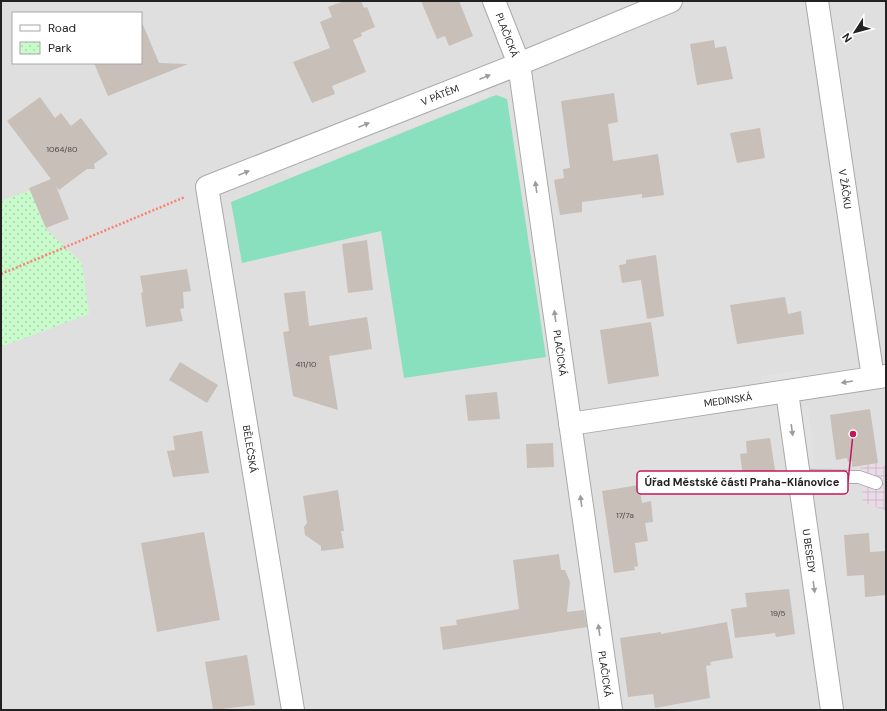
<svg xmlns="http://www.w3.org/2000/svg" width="887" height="711" viewBox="0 0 887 711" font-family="'DM Sans',sans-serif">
  <defs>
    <pattern id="industrial-grid" width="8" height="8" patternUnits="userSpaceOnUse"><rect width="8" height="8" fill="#ebdbe8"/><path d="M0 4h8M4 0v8" fill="none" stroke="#c9bcc7"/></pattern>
    <pattern id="park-dots" width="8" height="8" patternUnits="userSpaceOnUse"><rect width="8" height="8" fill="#c8facc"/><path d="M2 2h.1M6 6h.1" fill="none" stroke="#acd6af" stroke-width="1.8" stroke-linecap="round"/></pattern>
  </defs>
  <rect width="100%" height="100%" fill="#f2efe9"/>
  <path fill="#e0dfdf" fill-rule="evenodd" d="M1,1H886V710H1ZM13,13H141V63H13Z"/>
  <path fill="url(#industrial-grid)" d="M860,456L886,466V511L863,502Z"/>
  <path fill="url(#park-dots)" d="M30,190L46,229L82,263L89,314L1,347V201Z"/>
  <path fill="#88e0be" d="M496,95L507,99L546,357L404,378L381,231L242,263L231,202Z"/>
  <path fill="#e2e2e2" d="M475,80L492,95L290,177L271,162Z
    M799,370L800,378L762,384L761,376Z
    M808,406L815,465L801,467L793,408Z"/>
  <path fill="#c7bfb8" d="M344,1H361L364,8L367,7L375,27L361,33L362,36L353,40L366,72L332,86L335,94L312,103L293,62L330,48L320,22L332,17L328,7Z
    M421,1H459L473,36L449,46L445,36L437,39Z
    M141,20L159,63L188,64L108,96L94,63H141Z
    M714,40L715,48L726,46L733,79L697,85L690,44Z
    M614,93L618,122L608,124L613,161L658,154L664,195L642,198V194L582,202V212L560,215L554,180L564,178L563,169L570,168L561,101Z
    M40,97L55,118L61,113L71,126L81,118L108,154L94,164L95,169H87L59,190L56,186L69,219L46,228L29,188L51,179L7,121Z
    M760,128L765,158L737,163L730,133Z
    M367,240L373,290L348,293L342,244Z
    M656,255L664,316L647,319L641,280L622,283L619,265L626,264V260Z
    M187,269L191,291L183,292L184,308L180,309L183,321L146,327L141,293L143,292L140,276Z
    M305,291L309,326L367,317L372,349L329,356L338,410L293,396L283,332L289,331L284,293Z
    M785,297L788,314L801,311L804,334L737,344L730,305Z
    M651,322L659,376L608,384L600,330Z
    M180,362L218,385L207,403L169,380Z
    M497,392L500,419L468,421L465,395Z
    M870,409L878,463L852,467V461L848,462L847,458L836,460L830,415Z
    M202,431L209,473L173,477L167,451L175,450L173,436Z
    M770,438L777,483L752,487L750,475L743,476L740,454L747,453L746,441Z
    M553,443L554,467L527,468L526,444Z
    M639,485L642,503L651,501L653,522L645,523L648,541L635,543L638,566L634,567L635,570L614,573L602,491Z
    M338,490L344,531H341L344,548L321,551V546L305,535L304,527L307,523L303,496Z
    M204,532L220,620L157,632L141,543Z
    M869,533L870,552L886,551V595L865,597L864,575L847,576L844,535Z
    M559,554L561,570H565L570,582L567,612L584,610L587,627L443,650L440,627L457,625L456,620L519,609L513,560Z
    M789,589L795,634L776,637L775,633L735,638L731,609L747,607L745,593Z
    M727,622L733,658L710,662L711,665L706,666L710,698L655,708L653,694L628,697L620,638L661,632V634Z
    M247,655L255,705L213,710L205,662Z"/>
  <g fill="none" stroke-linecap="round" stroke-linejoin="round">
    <defs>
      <path id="lane" d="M798,476L859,477L876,483"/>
      <path id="street" d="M494,1L519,64L611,710
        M817,1L873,378
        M787,392L832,710
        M570,424L886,376
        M293,710L207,187L519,64L671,1"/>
    </defs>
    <use href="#lane" stroke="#a9a9a9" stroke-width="14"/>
    <use href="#street" stroke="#a9a9a9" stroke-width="24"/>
    <path stroke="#fa8072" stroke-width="2.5" stroke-dasharray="2 2" stroke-linecap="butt" d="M1,274L185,197"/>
    <use href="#lane" stroke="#fff" stroke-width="12"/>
    <use href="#street" stroke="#fff" stroke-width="22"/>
  </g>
  <defs><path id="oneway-solid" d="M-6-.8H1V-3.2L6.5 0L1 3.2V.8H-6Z"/></defs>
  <g fill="#9c9c9c">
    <use href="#oneway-solid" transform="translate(485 77) rotate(-22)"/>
    <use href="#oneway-solid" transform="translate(364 125) rotate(-22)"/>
    <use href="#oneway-solid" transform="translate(244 173) rotate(-22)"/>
    <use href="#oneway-solid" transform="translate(536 187) rotate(-98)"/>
    <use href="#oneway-solid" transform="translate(555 316) rotate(-98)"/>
    <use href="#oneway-solid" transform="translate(847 382) rotate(171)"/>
    <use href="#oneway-solid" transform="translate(792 430) rotate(82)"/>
    <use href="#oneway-solid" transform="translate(581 501) rotate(-98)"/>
    <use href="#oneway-solid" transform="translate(814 587) rotate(82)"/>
    <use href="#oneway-solid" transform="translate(599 630) rotate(-98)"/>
  </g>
  <g text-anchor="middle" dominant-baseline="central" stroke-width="4" stroke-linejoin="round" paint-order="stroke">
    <g font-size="8" fill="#4b4948">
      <text x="62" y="149">1064/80</text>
      <text x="306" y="364">411/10</text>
      <text x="625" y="515">17/7a</text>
      <text x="778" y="613">19/5</text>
    </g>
    <g font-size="10" fill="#222" stroke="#fff">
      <text transform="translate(507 35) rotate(69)">PLAČICKÁ</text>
      <text transform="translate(440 95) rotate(-22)">V PÁTÉM</text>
      <text transform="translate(845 189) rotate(82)">V ŽÁČKU</text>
      <text transform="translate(560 353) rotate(82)">PLAČICKÁ</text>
      <text transform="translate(728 400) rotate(-8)">MEDINSKÁ</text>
      <text transform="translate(250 449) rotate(81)">BĚLEČSKÁ</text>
      <text transform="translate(809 551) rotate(82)">U BESEDY</text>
      <text transform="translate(605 674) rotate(82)">PLAČICKÁ</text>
    </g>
  </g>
  <path fill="none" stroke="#c2185b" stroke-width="1.5" d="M853 434L848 482"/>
  <circle fill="#c2185b" stroke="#fff" stroke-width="1.5" cx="853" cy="434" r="4"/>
  <rect fill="#fff" stroke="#c2185b" stroke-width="1.5" x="637" y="471" width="211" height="23" rx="4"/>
  <g font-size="11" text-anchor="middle" font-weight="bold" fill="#222">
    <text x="742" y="486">Úřad Městské části Praha-Klánovice</text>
  </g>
  <rect width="887" height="711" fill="none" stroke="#222222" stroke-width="4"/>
  <rect x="12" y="12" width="130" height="52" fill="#ffffff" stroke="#a7a7a7"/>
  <rect x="20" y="25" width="20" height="6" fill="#ffffff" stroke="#a7a7a7"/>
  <text x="48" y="32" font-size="12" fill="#222222">Road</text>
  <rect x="20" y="42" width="20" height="12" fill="url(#park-dots)" stroke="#a7a7a7"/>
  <text x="48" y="52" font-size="12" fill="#222222">Park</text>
  <g transform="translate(855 32) rotate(234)" stroke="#ffffff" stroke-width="3" paint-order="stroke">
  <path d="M0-3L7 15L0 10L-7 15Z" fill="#222222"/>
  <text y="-6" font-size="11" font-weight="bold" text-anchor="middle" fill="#222222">N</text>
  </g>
</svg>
